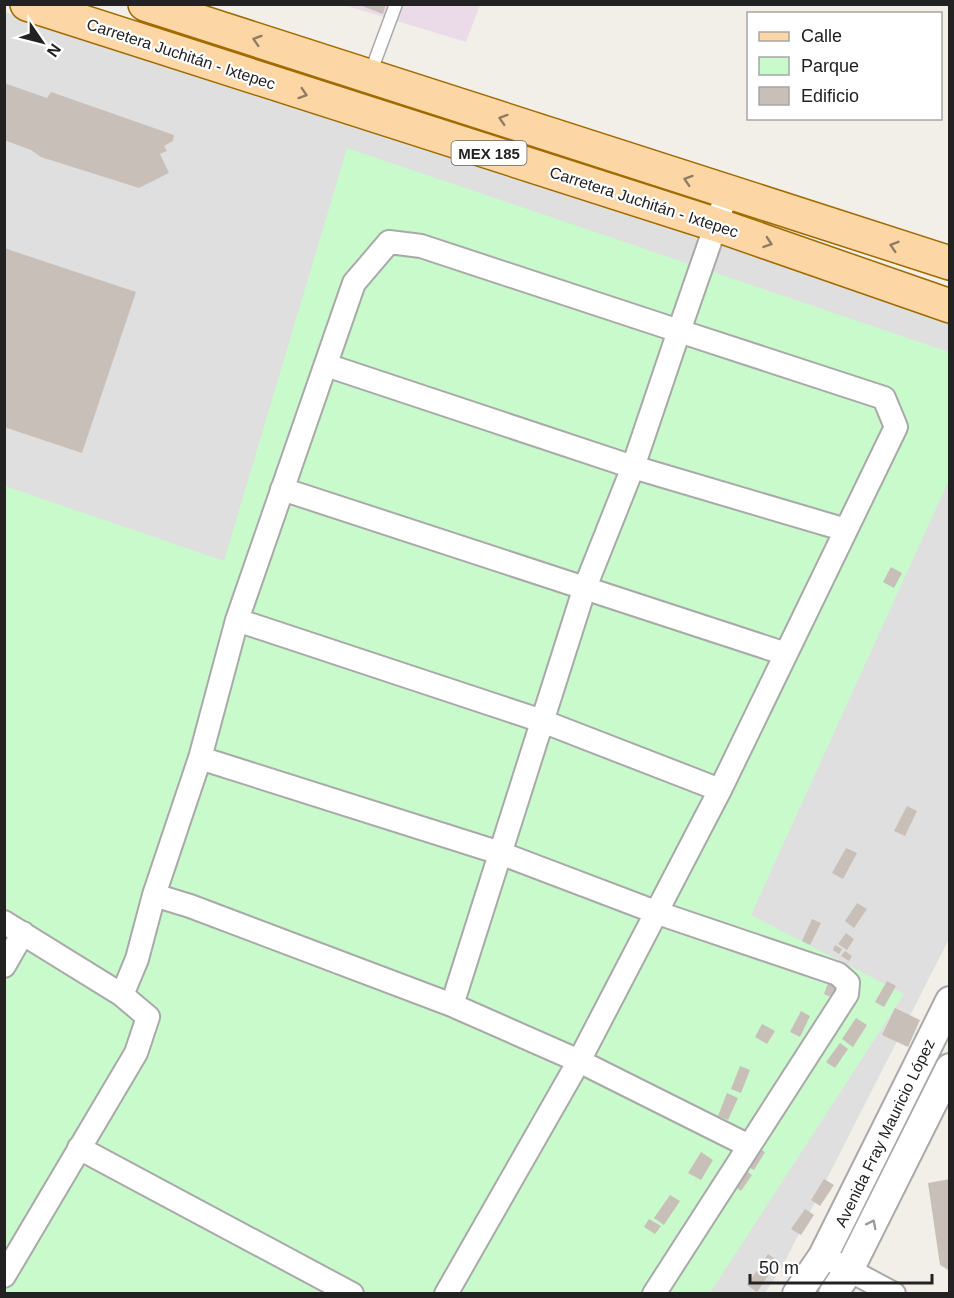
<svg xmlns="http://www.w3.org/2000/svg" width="954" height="1298" viewBox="0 0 954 1298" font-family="Arial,sans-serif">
  <rect width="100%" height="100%" fill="#f2efe9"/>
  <path fill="#e0dfdf" d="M5,12L949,320V939L781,1269L765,1293L5,1294Z"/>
  <path fill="#ebdbe8" d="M344,5H480L466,42Z"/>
  <path fill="#c8facc" d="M347,148L949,352V480L751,915L904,994L710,1293L5,1294V486L224,561Z"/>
  <path fill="#c7bfb8" d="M357,4H386L383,14Z
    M4,83L47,98L51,92L174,135L173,141L164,146L167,151L160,154L169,173L139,188L41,157L31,150L4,140Z
    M4,248L136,292L82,453L4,427Z
    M891,567L902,573L894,588L883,582Z
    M907,806L917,811L905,836L894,831Z
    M846,848L857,853L843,879L832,873Z
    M857,903L867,909L854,928L845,921Z
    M812,919L821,923L810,945L802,941Z
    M846,933L854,939L847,950L838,944Z
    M835,945L842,949L839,954L833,950Z
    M845,951L852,956L849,961L841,956Z
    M830,978L839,981L833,998L824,994Z
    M887,981L896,986L884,1007L875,1002Z
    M895,1008L920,1020L908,1047L882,1035Z
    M801,1011L810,1016L800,1037L790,1032Z
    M856,1018L867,1025L853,1047L842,1039Z
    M762,1024L775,1031L767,1044L755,1037Z
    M840,1043L848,1049L835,1068L826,1062Z
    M740,1066L750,1070L741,1093L731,1089Z
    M727,1093L738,1098L728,1120L718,1116Z
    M755,1146L765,1152L754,1170L745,1165Z
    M701,1152L713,1160L701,1180L688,1173Z
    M742,1168L752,1175L741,1191L731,1183Z
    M824,1179L834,1185L820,1206L811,1200Z
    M950,1179V1271L940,1265L928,1183Z
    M670,1195L680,1201L664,1225L654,1218Z
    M805,1209L814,1215L801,1235L791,1229Z
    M649,1219L661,1226L655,1234L644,1227Z
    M768,1254L778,1261L757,1292L747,1285Z"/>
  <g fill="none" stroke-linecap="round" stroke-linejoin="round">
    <defs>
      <path id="service" d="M370,74L396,4"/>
      <path id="minor" d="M326,365L633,467L846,530
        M282,489L786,654
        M237,620L542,721L720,790
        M200,758L500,853L658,913L838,974L848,983L847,994L654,1294
        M4,922L122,995L148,1017L136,1053L4,1276
        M4,966L23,933
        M122,995L137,959L154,895L200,758L237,620L354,283L389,242L421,246L679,331L633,467L584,590L452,1005L190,906L154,895
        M452,1005L579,1061L720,790L896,427L884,398L679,331L727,193
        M79,1148L352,1294
        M823,1256L894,1294
        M446,1294L579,1061L749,1146"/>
      <path id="tertiary" d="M797,1294L823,1256L950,1001
        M833,1294L849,1270L950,1068"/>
      <path id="primary" d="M27,4L717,225L950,306
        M145,4L950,263"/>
    </defs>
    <use href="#service" stroke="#a9a9a9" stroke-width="15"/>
    <use href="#minor" stroke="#a9a9a9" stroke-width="26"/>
    <use href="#tertiary" stroke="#a9a9a9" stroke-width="32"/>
    <use href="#primary" stroke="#a06b00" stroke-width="36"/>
    <use href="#service" stroke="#fff" stroke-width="12"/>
    <use href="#minor" stroke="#fff" stroke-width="22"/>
    <use href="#tertiary" stroke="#fff" stroke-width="28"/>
    <use href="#primary" stroke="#fcd6a4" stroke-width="33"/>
  </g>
  <defs><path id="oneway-chevron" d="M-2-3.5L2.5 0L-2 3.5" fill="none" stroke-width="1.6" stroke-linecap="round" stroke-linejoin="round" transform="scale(1.5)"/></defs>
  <g stroke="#8f7c63">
    <use href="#oneway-chevron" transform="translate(257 40) rotate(-162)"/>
    <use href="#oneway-chevron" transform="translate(303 94) rotate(18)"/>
    <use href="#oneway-chevron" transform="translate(503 119) rotate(-162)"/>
    <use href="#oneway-chevron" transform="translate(688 180) rotate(-162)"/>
    <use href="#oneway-chevron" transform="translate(768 243) rotate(19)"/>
    <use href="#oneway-chevron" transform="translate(894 246) rotate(-163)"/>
  </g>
  <use stroke="#9c9c9c" href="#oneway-chevron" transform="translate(872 1224) rotate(-63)"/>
  <g text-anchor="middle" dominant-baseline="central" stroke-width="4.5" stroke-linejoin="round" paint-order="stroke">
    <rect fill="#fff" stroke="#646464" stroke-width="1.5" x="451.5" y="141" width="75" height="24" rx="4.5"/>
    <g font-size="15" font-weight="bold" fill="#222">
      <text x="489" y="153">MEX 185</text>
    </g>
    <g font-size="16" fill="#222" stroke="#fff">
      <text transform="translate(181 54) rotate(18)">Carretera Juchitán - Ixtepec</text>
      <text transform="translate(644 202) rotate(18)">Carretera Juchitán - Ixtepec</text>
      <text transform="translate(885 1133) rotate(-64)">Avenida Fray Mauricio López</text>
    </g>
  </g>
  <rect width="954" height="1298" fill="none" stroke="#222222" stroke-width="12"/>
  <rect x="747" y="12" width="195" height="108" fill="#ffffff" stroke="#a7a7a7" stroke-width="1.5"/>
  <rect x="759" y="32" width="30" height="9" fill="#fcd6a4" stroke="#a7a7a7" stroke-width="1.5"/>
  <text x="801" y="42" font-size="18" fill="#222222">Calle</text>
  <rect x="759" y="57" width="30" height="18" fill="#c8facc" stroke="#a7a7a7" stroke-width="1.5"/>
  <text x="801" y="72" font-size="18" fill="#222222">Parque</text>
  <rect x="759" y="87" width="30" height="18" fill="#c7bfb8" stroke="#a7a7a7" stroke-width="1.5"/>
  <text x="801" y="102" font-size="18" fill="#222222">Edificio</text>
  <g transform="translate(42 42) rotate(125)" stroke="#ffffff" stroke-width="4.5" paint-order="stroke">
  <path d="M0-4.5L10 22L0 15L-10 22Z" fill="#222222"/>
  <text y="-9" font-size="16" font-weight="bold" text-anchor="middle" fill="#222222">N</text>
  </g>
  <path d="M750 1274v9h182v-9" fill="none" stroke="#222222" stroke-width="3"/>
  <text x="759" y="1274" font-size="18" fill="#222222" stroke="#ffffff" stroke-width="4.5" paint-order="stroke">50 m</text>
</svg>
